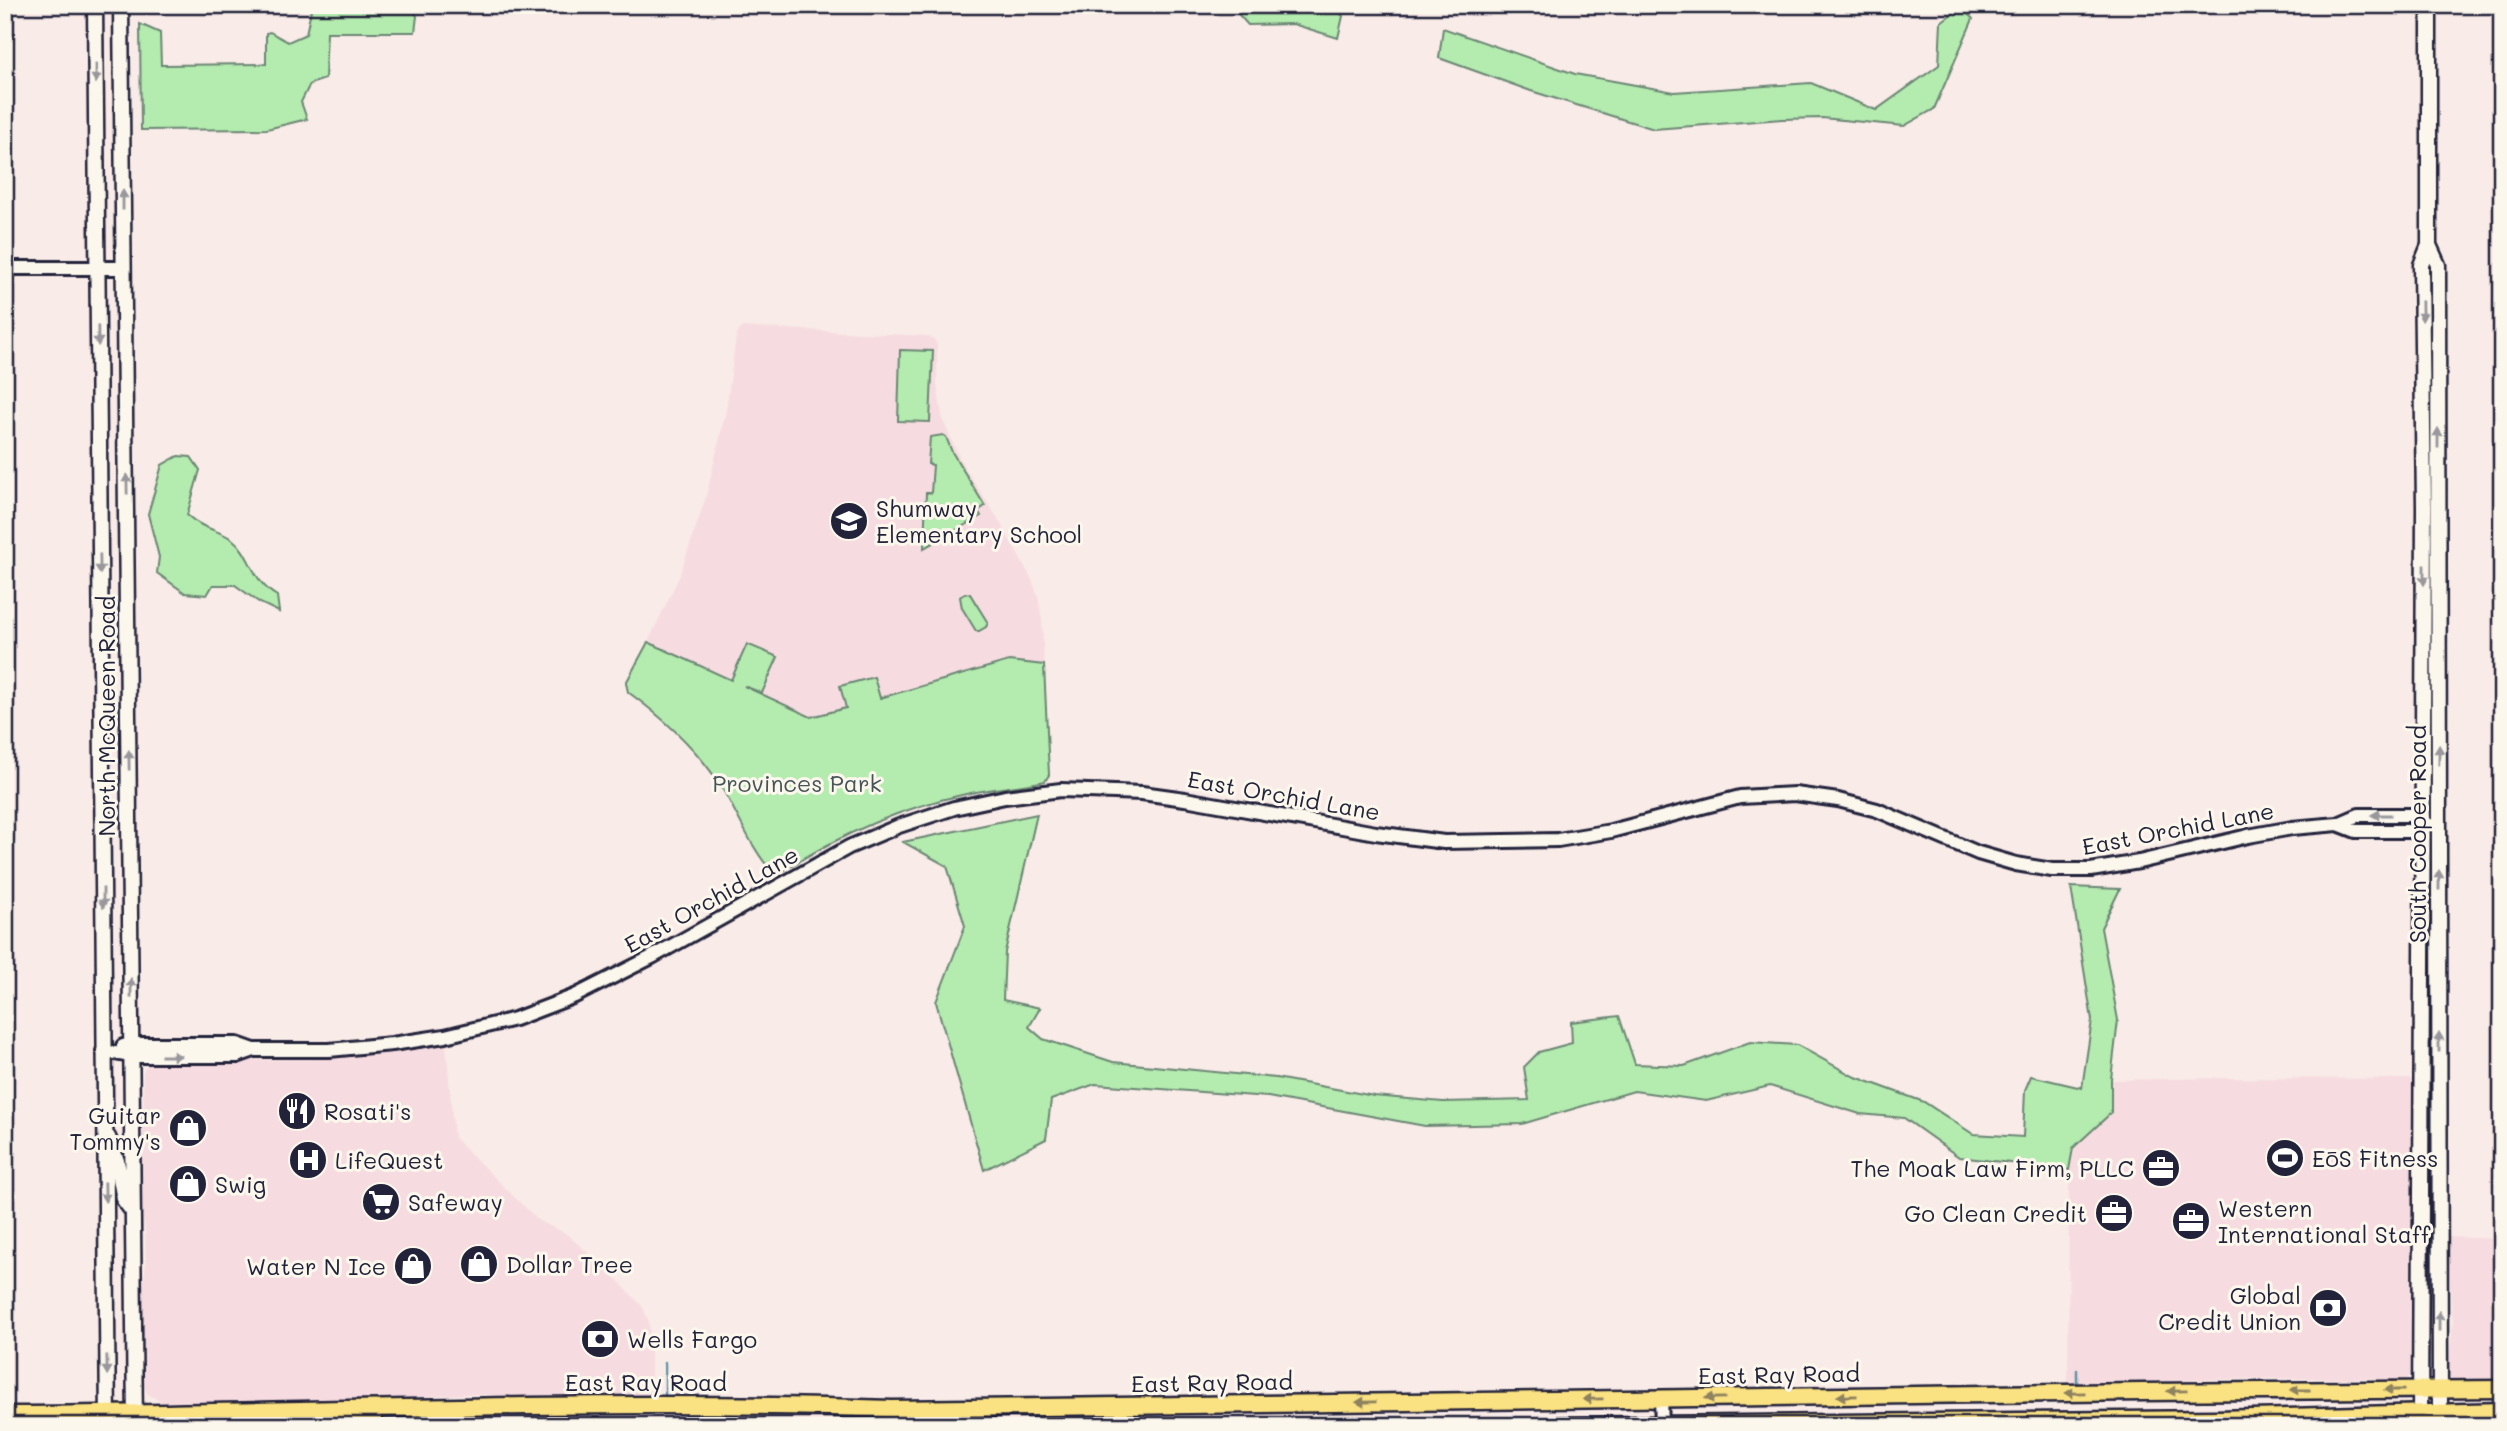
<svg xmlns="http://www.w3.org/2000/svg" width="2507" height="1431" viewBox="0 0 2507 1431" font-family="Mali,sans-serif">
  <rect width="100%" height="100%" fill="#f9ebe7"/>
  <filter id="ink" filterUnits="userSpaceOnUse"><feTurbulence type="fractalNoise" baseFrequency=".0143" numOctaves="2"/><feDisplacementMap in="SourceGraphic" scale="14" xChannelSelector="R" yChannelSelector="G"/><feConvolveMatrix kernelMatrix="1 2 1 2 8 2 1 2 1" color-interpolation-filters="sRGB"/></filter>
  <g filter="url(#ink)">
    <path fill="#f6dce0" d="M742,327L928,336L934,339L937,344V385L943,421L964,467L997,517L1031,578L1038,596L1042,620L1044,665L1009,661L811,717L648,642L679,577L706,497L726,411L736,336Z
      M446,1044L454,1138L539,1221L565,1233L605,1267L642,1306L649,1322L651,1345V1398H528L469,1394L431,1396L398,1401L183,1403L161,1402L148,1394L141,1381L140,1308L146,1263L145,1229L139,1199V1162L144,1120L143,1072L147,1065L152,1062L317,1059Z
      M2220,1078L2416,1079V1127L2412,1154V1366L2411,1374L2405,1382L2368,1378L2224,1379L2068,1387L2069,1170L2073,1148L2111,1113V1080Z
      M2447,1237L2502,1239V1383L2457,1382L2452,1380L2447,1371L2453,1324Z"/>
    <path fill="#b4ebae" stroke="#6b8674" stroke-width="2" d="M312,5H409L417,16L415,32H327L325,79L310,84L301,102L307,119L267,129L141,130L140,24L160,33L161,65L266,64V33L270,32L288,42L306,34Z
      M1230,5H1333L1343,16L1338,38L1293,24L1248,25Z
      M1961,7L1973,19L1934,109L1904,126L1822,118L1782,119L1654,129L1531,91L1439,58L1443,28L1575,74L1674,92L1811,83L1876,110L1939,65L1941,22Z
      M900,350L933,351L930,422L898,421Z
      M943,435L946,437L952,452L985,506L978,511L981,516L924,548L926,493H931L933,465L928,464L930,437Z
      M178,456L191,457L200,470L187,515C204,530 217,529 232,539C251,553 251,581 277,596L279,612L260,603L235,585H213L207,595L185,593L157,573L159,557L148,514L162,465Z
      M965,593L970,594L988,623L986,627L979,631H976L962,608L960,597Z
      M648,642L731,680L747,644L778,657L762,693L744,686L811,717L846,708L840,686L874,677L880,698L1009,661L1044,665L1049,775L1045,781C1019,787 992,788 966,794C900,808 839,835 783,871L773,872C755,856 736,811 722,788C698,749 665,719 628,692L626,683Z
      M1037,814L1005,952L1003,1000L1040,1008L1029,1027L1043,1039L1113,1062L1276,1078L1374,1096L1443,1102L1529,1100L1524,1067L1539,1052L1572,1043L1571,1022L1619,1016L1635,1064L1684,1066L1750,1042L1797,1045L1853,1076L1924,1102L1973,1134L2023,1137L2025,1090L2031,1076L2082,1088L2092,1020L2071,887L2120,889L2101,928L2118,1020L2111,1079V1113L2073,1148L2069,1170L1959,1157L1904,1118L1860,1114L1770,1086L1706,1101L1634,1091L1522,1124L1425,1126L1268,1097L1095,1084L1051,1100L1046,1139L984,1170L936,1002L965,926L947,866L903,842Z"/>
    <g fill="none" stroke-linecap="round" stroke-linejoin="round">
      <path stroke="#6493a6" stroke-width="2.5" d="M665,1363V1398
        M2077,1370V1383"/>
      <defs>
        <path id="tertiary" d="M5,268H124
          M2338,824L2356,831H2412L2423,824H2428
          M123,1046L131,1044H237L254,1050
          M103,1051L131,1056H237L254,1050H329L392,1044L445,1036L515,1019L575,996L652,957L849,847L899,826L954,808L1005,797L1061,790L1142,793L1185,799L1376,833L1444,842L1558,840L1611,831L1740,797L1795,794L1838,800L1877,810L1978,853L2016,864L2052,870H2091L2139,862L2248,836L2292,828L2338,824L2359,815H2411L2423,824
          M1661,1398L1662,1426"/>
        <path id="secondary" d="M95,5L108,1426
          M121,5L135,1426
          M2429,245L2438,265L2440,1426
          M108,1137L117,1161L124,1200L133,1212
          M2420,1426L2424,507L2421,265L2429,245V5"/>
        <path id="primary" d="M5,1415C301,1413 596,1398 892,1409L2143,1392L2502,1389
          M326,1426L341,1421L373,1417
          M1555,1426L2217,1419L2502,1411"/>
      </defs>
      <use href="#tertiary" stroke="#22223b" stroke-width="18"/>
      <use href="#secondary" stroke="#22223b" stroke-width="19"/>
      <use href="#primary" stroke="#22223b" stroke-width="21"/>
      <use href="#tertiary" stroke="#fbf7ec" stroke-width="12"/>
      <use href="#secondary" stroke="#fbf7ec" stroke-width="14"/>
      <use href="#primary" stroke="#fae181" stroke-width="16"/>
    </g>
    <defs><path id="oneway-solid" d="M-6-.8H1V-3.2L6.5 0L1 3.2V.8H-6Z" transform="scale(1.75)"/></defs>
    <g fill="#99979c">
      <use href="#oneway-solid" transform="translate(96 73) rotate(90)"/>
      <use href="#oneway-solid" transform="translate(123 200) rotate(-90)"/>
      <use href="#oneway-solid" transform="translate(2422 311) rotate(89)"/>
      <use href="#oneway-solid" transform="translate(98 336) rotate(89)"/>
      <use href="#oneway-solid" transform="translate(2438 438) rotate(-90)"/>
      <use href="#oneway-solid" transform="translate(127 484) rotate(-91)"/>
      <use href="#oneway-solid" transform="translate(100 564) rotate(89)"/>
      <use href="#oneway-solid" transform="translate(2424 575) rotate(90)"/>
      <use href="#oneway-solid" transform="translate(2439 755) rotate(-89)"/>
      <use href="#oneway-solid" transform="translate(129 760) rotate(-91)"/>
      <use href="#oneway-solid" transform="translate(2381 815) rotate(180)"/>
      <use href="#oneway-solid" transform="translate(2439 880) rotate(-90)"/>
      <use href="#oneway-solid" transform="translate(103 898) rotate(90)"/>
      <use href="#oneway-solid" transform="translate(131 988) rotate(-90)"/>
      <use href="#oneway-solid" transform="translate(2439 1042) rotate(-90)"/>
      <use href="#oneway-solid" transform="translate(171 1056)"/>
      <use href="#oneway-solid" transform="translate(105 1192) rotate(89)"/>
      <use href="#oneway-solid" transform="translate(2439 1321) rotate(-90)"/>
      <use href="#oneway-solid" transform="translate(107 1365) rotate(89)"/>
    </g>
    <g fill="#8e825e">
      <use href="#oneway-solid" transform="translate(2300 1390) rotate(180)"/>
      <use href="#oneway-solid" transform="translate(2394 1390) rotate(180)"/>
      <use href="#oneway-solid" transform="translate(2177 1391) rotate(179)"/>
      <use href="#oneway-solid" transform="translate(2075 1393) rotate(179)"/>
      <use href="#oneway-solid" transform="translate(1847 1396) rotate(179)"/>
      <use href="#oneway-solid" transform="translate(1715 1398) rotate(179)"/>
      <use href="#oneway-solid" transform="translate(1593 1399) rotate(179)"/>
      <use href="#oneway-solid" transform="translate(1366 1402) rotate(179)"/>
    </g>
  </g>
  <defs>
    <symbol id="school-disc" viewBox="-11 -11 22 22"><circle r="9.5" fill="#22223b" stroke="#fbf7ec"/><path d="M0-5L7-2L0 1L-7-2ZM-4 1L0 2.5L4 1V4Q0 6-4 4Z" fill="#fff"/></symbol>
    <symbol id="restaurant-disc" viewBox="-11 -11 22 22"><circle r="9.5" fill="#22223b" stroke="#fbf7ec"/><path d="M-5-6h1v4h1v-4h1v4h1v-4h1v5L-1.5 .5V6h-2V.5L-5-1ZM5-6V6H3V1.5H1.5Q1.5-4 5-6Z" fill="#fff"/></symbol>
    <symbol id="shop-disc" viewBox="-11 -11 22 22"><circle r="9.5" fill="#22223b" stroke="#fbf7ec"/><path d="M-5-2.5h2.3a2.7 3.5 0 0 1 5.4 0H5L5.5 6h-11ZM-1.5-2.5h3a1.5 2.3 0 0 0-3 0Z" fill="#fff"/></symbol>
    <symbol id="stadium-disc" viewBox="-11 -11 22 22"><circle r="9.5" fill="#22223b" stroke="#fbf7ec"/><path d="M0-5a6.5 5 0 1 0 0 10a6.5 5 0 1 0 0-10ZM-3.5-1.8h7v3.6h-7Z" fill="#fff"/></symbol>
    <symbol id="hospital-disc" viewBox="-11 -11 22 22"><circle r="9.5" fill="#22223b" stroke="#fbf7ec"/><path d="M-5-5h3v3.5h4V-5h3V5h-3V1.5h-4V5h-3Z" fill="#fff"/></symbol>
    <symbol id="office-disc" viewBox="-11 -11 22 22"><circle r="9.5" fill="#22223b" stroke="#fbf7ec"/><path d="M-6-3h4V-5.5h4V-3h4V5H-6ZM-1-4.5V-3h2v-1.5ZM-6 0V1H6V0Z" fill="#fff"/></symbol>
    <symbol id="supermarket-disc" viewBox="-11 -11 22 22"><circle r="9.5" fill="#22223b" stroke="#fbf7ec"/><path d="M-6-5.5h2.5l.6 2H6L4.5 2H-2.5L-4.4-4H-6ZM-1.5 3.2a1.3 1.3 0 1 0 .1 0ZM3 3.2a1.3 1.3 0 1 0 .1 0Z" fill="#fff"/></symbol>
    <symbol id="bank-disc" viewBox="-11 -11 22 22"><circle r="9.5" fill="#22223b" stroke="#fbf7ec"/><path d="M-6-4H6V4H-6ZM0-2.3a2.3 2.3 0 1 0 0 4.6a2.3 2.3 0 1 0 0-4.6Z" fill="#fff"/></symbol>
  </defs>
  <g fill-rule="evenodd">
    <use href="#school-disc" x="827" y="499" width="44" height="44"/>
    <use href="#restaurant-disc" x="275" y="1089" width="44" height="44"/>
    <use href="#shop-disc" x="166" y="1106" width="44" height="44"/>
    <use href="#stadium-disc" x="2263" y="1136" width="44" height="44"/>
    <use href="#hospital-disc" x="286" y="1138" width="44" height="44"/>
    <use href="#office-disc" x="2139" y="1146" width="44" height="44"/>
    <use href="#shop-disc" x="166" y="1162" width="44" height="44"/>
    <use href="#supermarket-disc" x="359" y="1180" width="44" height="44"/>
    <use href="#office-disc" x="2092" y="1191" width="44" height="44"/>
    <use href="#office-disc" x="2169" y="1199" width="44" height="44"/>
    <use href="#shop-disc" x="457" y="1242" width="44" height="44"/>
    <use href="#shop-disc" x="391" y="1244" width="44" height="44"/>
    <use href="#bank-disc" x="2306" y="1286" width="44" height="44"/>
    <use href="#bank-disc" x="578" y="1317" width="44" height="44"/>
  </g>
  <g text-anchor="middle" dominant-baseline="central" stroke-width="6" stroke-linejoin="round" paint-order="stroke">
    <g font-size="23" fill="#22223b" stroke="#fbf7ec" text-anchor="start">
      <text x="876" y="508">Shumway<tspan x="876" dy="26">Elementary School</tspan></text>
      <text x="324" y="1111">Rosati's</text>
      <text x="161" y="1115" text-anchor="end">Guitar<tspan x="161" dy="26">Tommy's</tspan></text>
      <text x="2312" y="1158">EōS Fitness</text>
      <text x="335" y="1160">LifeQuest</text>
      <text x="2134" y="1168" text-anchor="end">The Moak Law Firm, PLLC</text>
      <text x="215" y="1184">Swig</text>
      <text x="408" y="1202">Safeway</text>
      <text x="2218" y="1208">Western<tspan x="2218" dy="26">International Staff</tspan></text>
      <text x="2087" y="1213" text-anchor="end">Go Clean Credit</text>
      <text x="506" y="1264">Dollar Tree</text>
      <text x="386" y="1266" text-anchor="end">Water N Ice</text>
      <text x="2301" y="1295" text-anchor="end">Global<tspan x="2301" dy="26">Credit Union</tspan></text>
      <text x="627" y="1339">Wells Fargo</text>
    </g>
    <g font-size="23" fill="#22223b" stroke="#fbf7ec">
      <text transform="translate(106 716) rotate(-90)">North McQueen Road</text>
      <text transform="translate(1284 795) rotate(10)">East Orchid Lane</text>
      <text transform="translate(2178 828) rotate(-11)">East Orchid Lane</text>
      <text transform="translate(2417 834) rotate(-90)">South Cooper Road</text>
      <text transform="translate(711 899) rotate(-29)">East Orchid Lane</text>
      <text transform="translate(1779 1374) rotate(-1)">East Ray Road</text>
      <text x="646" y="1382">East Ray Road</text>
      <text transform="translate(1212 1382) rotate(-1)">East Ray Road</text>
    </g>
    <g font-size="23" fill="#465458" stroke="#fbf7ec">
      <text x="797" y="783">Provinces Park</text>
    </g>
  </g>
  <rect width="2507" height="1431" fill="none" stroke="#fbf7ec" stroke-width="28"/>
  <rect x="14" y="14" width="2479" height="1403" fill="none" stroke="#22223b" stroke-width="2.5" filter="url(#ink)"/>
</svg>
